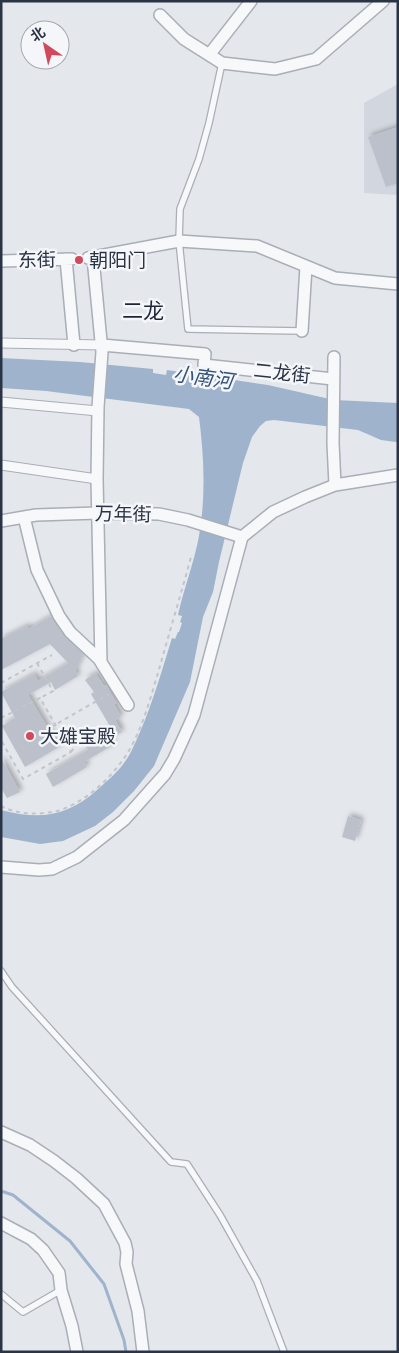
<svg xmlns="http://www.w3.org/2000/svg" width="399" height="1353" viewBox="0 0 399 1353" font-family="Jost,'Noto Sans SC',sans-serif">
  <defs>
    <filter id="shadow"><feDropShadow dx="3" dy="-3" stdDeviation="2.5" flood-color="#0004"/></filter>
  </defs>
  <rect width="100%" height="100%" fill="#e4e7ec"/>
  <path fill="#d2d6de" d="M398,84V195L364,193V103Z"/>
  <path fill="#9fb4cc" d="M1,358L80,362L153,369V373L166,375L167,370L268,385L334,400L398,403V442H396L381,440L358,430L274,420L266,421L260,426L252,437L243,463L219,562L213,592L203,617L190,682L154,766L134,791L113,812L95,826L63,841L40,844L1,837V810C39,820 67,817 97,790C106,782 117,773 124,763C131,754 135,743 140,732C153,702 162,670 172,638L175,639L178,632H179L182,623L180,622L182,616L178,615C184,588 194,563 199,536C206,497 204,456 199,417L189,409L46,391L1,388Z"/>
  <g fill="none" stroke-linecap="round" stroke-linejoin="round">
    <path stroke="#9fb4cc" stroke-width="3" d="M1,1191L13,1195L70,1241L104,1284L124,1340L126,1352"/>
  </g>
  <path fill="#bbc0ca" filter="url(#shadow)" d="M398,127V183L386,187L368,137Z
    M51,616L63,635L83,654L75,671L78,676L55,690L51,682L28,695L59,747L25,767L2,726L15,718L1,692L34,674L38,681L68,663L50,644L1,670V639L27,626L29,629Z
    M95,673L104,686L106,685L116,703L114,704L121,717L115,720L122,732L109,739L113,745L84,762L87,767L53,787L46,774L88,750L84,743L111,728L91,694L94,692L85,680Z
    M1,758L20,792L7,798L1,788Z
    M348,816L361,820L355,841L342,837Z"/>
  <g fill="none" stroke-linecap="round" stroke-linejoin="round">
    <defs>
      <path id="service" d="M222,63L209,123L199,159L180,209L179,241L188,329L302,331
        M1,971L12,987L171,1162L187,1164L220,1215L257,1281L284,1352
        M1,1294L23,1312L61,1290"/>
      <path id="pedestrian" d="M1,343L102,345
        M1,402L98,411
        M1,465L97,479"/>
      <path id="minor" d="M160,15L184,39L222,63L275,69L316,59L383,1
        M209,55L251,1
        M88,258L179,241L257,246L335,278L398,284
        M93,258L102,352L98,407L97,479L101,662
        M66,259L74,345
        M1,261L72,259
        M302,331L306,267
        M102,345L205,354L204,365L333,379
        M334,357L333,443L335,485
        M24,517L37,570L59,616L70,632L99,659L128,705
        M1,521L36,515L98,513L159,514L188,520L242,537
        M1,867L39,870L52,869L77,857L124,820L165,774L174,759L194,715L242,537L273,512L305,497L335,485L398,475
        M1,1132L30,1145L54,1161L76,1178L104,1204L125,1243L127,1252L126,1264L138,1311L143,1352
        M1,1223L31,1239L43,1250L59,1273L61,1290L72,1326L77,1352"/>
    </defs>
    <use href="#service" stroke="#a9aeb7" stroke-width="8"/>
    <use href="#pedestrian" stroke="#a9aeb7" stroke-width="11"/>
    <use href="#minor" stroke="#a9aeb7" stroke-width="14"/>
    <path stroke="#c2c5cb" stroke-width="2" stroke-dasharray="4 4" stroke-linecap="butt" d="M37,663L53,691L40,698
      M1,683L52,655
      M1,718L40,698L71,752L23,779L1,740
      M51,727L109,694
      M71,752L78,743L106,727
      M1,806C18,815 39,815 57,811C82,804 107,782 122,761C141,736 151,696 160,666C170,630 181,594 191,557"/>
    <use href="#service" stroke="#f7f8fa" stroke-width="5.5"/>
    <use href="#pedestrian" stroke="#f7f8fa" stroke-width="9"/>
    <use href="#minor" stroke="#f7f8fa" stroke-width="11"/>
  </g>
  <g fill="#d1495b" stroke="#f4f6f9" stroke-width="2">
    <circle cx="79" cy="260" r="5"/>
    <circle cx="30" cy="736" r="5"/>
  </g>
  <g text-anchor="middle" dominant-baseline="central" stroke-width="5" stroke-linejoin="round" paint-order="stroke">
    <g font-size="19" fill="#2b3445" stroke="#f4f6f9">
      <text transform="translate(37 260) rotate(-1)">东街</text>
      <text transform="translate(282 373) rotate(6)">二龙街</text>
      <text transform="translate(123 514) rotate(1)">万年街</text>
    </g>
    <g font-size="19" fill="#2b3445" stroke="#f4f6f9" text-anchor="start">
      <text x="89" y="260">朝阳门</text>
      <text x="40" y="736">大雄宝殿</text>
    </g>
    <g font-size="20" font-style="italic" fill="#34527a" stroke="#f4f6f9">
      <text transform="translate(203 378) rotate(8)">小南河</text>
    </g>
    <g font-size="21" fill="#1d2536" stroke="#f4f6f9">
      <text x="143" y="311">二龙</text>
    </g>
  </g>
  <rect width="399" height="1353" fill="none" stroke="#2b3445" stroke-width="5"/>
  <g transform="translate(45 45) rotate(326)"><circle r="24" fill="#f4f6f9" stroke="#a4a8b1"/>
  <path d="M0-4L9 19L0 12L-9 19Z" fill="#d1495b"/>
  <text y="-8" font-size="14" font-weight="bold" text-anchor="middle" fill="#2b3445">北</text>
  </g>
</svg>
